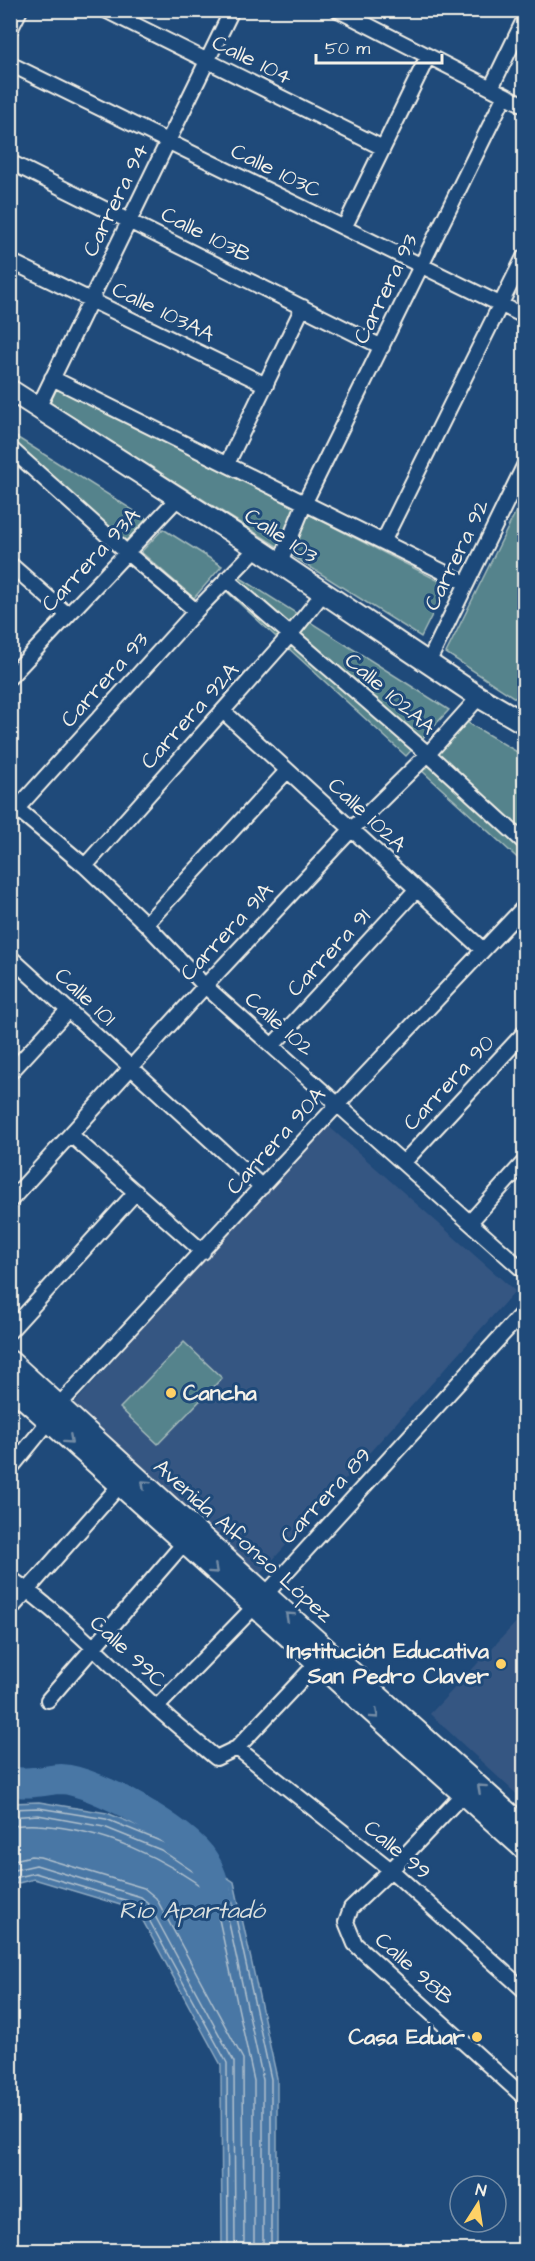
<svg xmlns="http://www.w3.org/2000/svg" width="535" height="2261" viewBox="0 0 535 2261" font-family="'Architects Daughter',sans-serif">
  <rect width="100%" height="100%" fill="#1f4a7a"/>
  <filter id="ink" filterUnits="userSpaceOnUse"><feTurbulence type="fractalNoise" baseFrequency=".0167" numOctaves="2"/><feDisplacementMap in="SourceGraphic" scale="12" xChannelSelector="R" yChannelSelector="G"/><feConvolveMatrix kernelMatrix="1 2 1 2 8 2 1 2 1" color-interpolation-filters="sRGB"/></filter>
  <g filter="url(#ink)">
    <path fill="#365682" d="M326,1124L515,1291L260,1574L72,1406Z
      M524,1614V1801L430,1714Z"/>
    <path fill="#54838c" stroke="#a4baba" stroke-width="1.5" d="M58,386L447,585L421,637L50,403Z
      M10,433L147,519L126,541L11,443Z
      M524,495V704L446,653Z
      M163,529L222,566L194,598L141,552Z
      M239,577L449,710L406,756L226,591Z
      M465,721L524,756V864L420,769Z
      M184,1342L222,1378L158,1444L120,1408Z"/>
    <path fill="#4977a5" stroke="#8da8c0" stroke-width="1.5" d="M39,1802L107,1813L168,1838L234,1882L277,2078V2250H222L221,2065L137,1910L34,1879L11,1885V1803Z"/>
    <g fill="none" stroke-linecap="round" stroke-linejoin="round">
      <path stroke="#b0c0cd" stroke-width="1.5" d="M10,1809L39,1808L106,1819L165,1843L229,1886L271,2079V2250
        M10,1817L38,1815L104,1827L161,1850L222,1891L263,2080V2250
        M10,1826C20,1825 29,1824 38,1825C103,1829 164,1857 214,1896L254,2081V2250
        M10,1861L31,1856L40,1857L144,1888L156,1898L243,2059L244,2250
        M10,1871L36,1865L141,1897L148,1903L234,2062L235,2250
        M10,1879L35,1873L138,1904L142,1907L227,2063L228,2250"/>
      <path stroke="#4977a5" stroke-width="30" d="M10,1782C18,1782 26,1783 34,1782C43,1782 52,1779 61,1779C94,1780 187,1832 204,1861C211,1872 215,1886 218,1900"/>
      <defs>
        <path id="street" d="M105,10L381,147
          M338,10L524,105
          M10,30L20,10
          M10,64L524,316
          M491,88L524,20
          M10,162L382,347
          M344,228L428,56
          M10,261L266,385
          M52,378L466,583
          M38,408L232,10
          M10,448L126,552L196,611
          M227,464L303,307
          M383,542L524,257
          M280,563L305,502L505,95
          M10,564L68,615
          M226,579L428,754L524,842
          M428,663L524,466
          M10,677L177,499
          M223,711L483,950
          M10,803L85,866L146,924L205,986L524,1271
          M12,814L196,611L257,548
          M85,866L290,635L324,592
          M146,924L287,771
          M10,957L262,1187
          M272,1046L416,890
          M10,1073L68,1010
          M71,1135L203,1252
          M403,1163L524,1033
          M10,1201L205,986L351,830L428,754L479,697
          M470,1222L524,1162
          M10,1331L136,1192
          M59,1405L338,1104L524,907
          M10,1469L49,1421
          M10,1578C64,1615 108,1663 156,1707C176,1725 196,1741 216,1758L237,1748L317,1663
          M10,1610L120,1485
          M48,1700L184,1543
          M157,1707L254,1607L524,1311
          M237,1748L391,1870L524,1990
          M463,1794L391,1870L351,1908L346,1922L355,1944L524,2097"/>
        <path id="secondary" d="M10,390L257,548L479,697L524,723
          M10,1361L265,1594L524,1827
          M10,1386L524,1849"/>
      </defs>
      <use href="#street" stroke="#f4f1e8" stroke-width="18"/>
      <use href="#secondary" stroke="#f4f1e8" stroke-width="24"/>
      <use href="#street" stroke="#1f4a7a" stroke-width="14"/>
      <use href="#secondary" stroke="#1f4a7a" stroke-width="20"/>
    </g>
    <defs><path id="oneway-chevron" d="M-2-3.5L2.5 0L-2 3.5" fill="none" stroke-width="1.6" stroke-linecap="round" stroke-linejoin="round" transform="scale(1.5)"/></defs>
    <g stroke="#748da6">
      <use href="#oneway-chevron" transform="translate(69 1440) rotate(42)"/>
      <use href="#oneway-chevron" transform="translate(145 1484) rotate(-137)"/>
      <use href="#oneway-chevron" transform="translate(214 1570) rotate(42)"/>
      <use href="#oneway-chevron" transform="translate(289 1616) rotate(-138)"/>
      <use href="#oneway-chevron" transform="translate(375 1715) rotate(42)"/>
      <use href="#oneway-chevron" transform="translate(481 1788) rotate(-138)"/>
    </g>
  </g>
  <g fill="#ffd166" stroke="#1f4a7a" stroke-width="2">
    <circle cx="171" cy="1393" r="6"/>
    <circle cx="501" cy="1664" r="6"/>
    <circle cx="477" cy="2037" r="6"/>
  </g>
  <g text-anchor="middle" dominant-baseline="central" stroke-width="6" stroke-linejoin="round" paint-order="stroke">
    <g font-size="22" fill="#f4f1e8" stroke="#1f4a7a">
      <text transform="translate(252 60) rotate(26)">Calle 104</text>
      <text transform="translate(276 171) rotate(26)">Calle 103C</text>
      <text transform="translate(116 200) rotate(-64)">Carrera 94</text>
      <text transform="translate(206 235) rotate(27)">Calle 103B</text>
      <text transform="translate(386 289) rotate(-64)">Carrera 93</text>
      <text transform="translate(163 312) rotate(26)">Calle 103AA</text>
      <text transform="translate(281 536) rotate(33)">Calle 103</text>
      <text transform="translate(457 555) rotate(-64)">Carrera 92</text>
      <text transform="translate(91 560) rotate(-47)">Carrera 93A</text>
      <text transform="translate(105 680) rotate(-48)">Carrera 93</text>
      <text transform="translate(390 694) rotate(41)">Calle 102AA</text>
      <text transform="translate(190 716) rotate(-48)">Carrera 92A</text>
      <text transform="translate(367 815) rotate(43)">Calle 102A</text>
      <text transform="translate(227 932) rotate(-47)">Carrera 91A</text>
      <text transform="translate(329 953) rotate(-47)">Carrera 91</text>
      <text transform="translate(85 997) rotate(43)">Calle 101</text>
      <text transform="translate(279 1024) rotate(42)">Calle 102</text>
      <text transform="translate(449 1083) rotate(-47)">Carrera 90</text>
      <text transform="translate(276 1141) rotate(-48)">Carrera 90A</text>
      <text transform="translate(326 1496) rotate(-47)">Carrera 89</text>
      <text transform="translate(243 1541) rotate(42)">Avenida Alfonso López</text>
      <text transform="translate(128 1652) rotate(43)">Calle 99C</text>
      <text transform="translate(397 1850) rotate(40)">Calle 99</text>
      <text transform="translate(414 1969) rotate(42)">Calle 98B</text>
    </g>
    <g font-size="22" font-weight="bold" fill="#f4f1e8" stroke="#1f4a7a" text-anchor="end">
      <text x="183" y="1393" text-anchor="start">Cancha</text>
      <text x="489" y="1651">Institución Educativa<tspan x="489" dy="25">San Pedro Claver</tspan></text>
      <text x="465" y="2037">Casa Eduar</text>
    </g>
    <g font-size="24" font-style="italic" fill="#dadfde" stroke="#1f4a7a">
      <text x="192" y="1911">Rio Apartadó</text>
    </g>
  </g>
  <rect width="535" height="2261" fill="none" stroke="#1f4a7a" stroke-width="36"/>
  <rect x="18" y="18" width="499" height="2225" fill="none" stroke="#f4f1e8" stroke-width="2" filter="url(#ink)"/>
  <g transform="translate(478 2204) rotate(12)"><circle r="28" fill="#1f4a7a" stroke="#748da6" stroke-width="1.5"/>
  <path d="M0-4.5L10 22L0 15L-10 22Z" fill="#ffd166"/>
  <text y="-9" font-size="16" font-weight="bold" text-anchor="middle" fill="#f4f1e8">N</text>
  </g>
  <path d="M316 54v9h126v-9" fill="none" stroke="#f4f1e8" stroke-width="3"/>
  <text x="325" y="54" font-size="18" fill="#f4f1e8" stroke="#1f4a7a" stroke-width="4.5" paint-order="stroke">50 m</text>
</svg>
